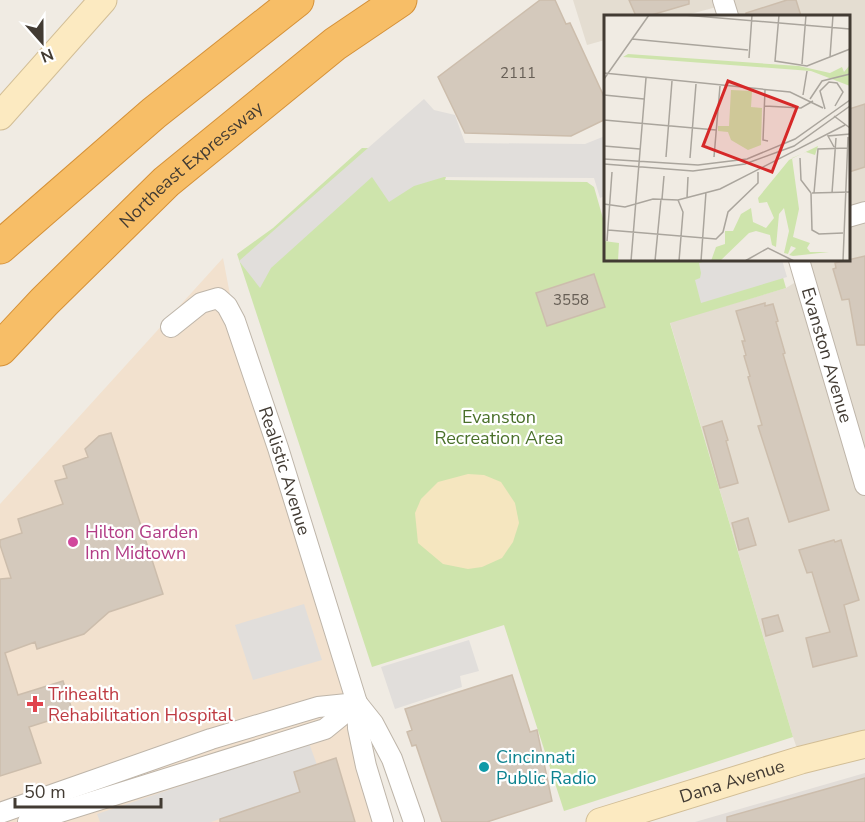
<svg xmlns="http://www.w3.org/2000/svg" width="865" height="822" viewBox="0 0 865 822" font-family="'Nunito Sans',sans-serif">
  <rect width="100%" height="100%" fill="#f0ebe3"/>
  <path fill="#e4ddd1" d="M573,0H865V744L801,760L793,737L670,322L786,288L804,277L799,260H848V16H728L724,5L683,16H606L605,40L587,45Z"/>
  <path fill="#f2e1ce" d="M223,258L235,321L383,822H0V504Z"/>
  <path fill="#e2ddd8" d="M865,773V822H695Z"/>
  <path fill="#cee4ac" d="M362,148L437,149L446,177L445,180L587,182L594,187L604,222H605L606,260H778L786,288L670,323L793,737L564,811L504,625L372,667L237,254L273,228Z"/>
  <path fill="#f5e6bf" d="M468,474L484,475L501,482L515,503L519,523L513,542L502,558L482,567L468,569L443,564L418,543L415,513L421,499L438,482Z"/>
  <path fill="#e1dedb" d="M424,99L434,110L455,115L465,143L585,144L605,136V196L600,198L594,178L444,177L414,186L389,202L372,177L271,268L260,288L239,261Z
    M710,260H782L787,277L701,303L695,280L700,278L701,273L699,263Z
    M304,604L322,660L253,680L235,625Z
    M469,640L479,671L460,676L462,687L395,709L381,667Z
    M309,743L317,765L294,773L300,792L211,822H100L97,814Z"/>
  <path fill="#d4c9bc" stroke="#ccbdac" stroke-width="1.5" d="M540,0H555L566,24L570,23L606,101V119L571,136L465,133L438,77Z
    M629,0H689V4L648,16H636Z
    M787,0H796L801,16H746V13Z
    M865,104V167L849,172V109Z
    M865,256V345H857L849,299L842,300L833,269L836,268L835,263Z
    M594,274L605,307L547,326L536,293Z
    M765,303V306L773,304L778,321L776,322L785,353L783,354L829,510L789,522L758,426L762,425L748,377L750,376L744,356L746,355L742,341H745L736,311Z
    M722,421L728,440L726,441L738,483L720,488L703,427Z
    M111,433L163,594L109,612L84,634L37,649L35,642L5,653L18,695L63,681L73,713L29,727L41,763L0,776V579L11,578L0,545V540L22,533L18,519L63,504L55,481L67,478L63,466L88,457L85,449L99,436Z
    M748,518L756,545L739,550L732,523Z
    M834,540L835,542L841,540L859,600L844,605L857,656L813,667L806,638L830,632L812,572L807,573L799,550Z
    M778,615L783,631L766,636L762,619Z
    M512,675L530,732L537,730L552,801L487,822H442L416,745L412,746L407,732L412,730L405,709Z
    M336,758L355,822H220V819L300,792L294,772Z
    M865,778V822H727V817Z"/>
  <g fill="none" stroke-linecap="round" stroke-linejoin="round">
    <defs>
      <g id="street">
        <path d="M723,0L728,16"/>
        <path d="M848,217L865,212"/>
        <path id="s1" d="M799,260L865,485"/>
        <path id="s2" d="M171,327L201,303L218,298L227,306L235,321L278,448L357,703L358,728L366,766L383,822"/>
        <path d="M357,703L373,723L392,759L414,822"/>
        <path d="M0,813L211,739L318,707L357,703"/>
        <path d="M28,822L325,729L357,703"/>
      </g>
      <g id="secondary">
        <path d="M0,116L103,0"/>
        <path id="s3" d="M600,822L801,760L865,744"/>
      </g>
      <g id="highway">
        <path d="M0,247L154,113L297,0"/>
        <path id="s4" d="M0,349L44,302L166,182L335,44L400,0"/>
      </g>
    </defs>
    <use href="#street" stroke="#beb5a9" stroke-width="22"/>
    <use href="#secondary" stroke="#d2be96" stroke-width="29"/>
    <use href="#highway" stroke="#d59138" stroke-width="35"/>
    <use href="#street" stroke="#fff" stroke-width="20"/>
    <use href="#secondary" stroke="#fceac1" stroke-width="27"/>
    <use href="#highway" stroke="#f7be67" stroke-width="33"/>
  </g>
  <circle fill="#d1479c" stroke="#fff" stroke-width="2" cx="73" cy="542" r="6"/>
  <path fill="#e0444e" stroke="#fff" stroke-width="2" d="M32 695h6v6h6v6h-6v6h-6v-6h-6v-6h6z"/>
  <circle fill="#0f9aa8" stroke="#fff" stroke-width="2" cx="484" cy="767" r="6"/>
  <g text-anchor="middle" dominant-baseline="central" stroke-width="4.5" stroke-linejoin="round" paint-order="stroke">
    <g font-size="15" fill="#665e55">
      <text x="518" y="73">2111</text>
      <text x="571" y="300">3558</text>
    </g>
    <g font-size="18" fill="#423b33" stroke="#fff">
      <text stroke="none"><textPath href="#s4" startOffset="266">Northeast Expressway</textPath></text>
      <text stroke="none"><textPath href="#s1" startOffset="99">Evanston Avenue</textPath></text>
      <text stroke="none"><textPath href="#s2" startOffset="243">Realistic Avenue</textPath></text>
      <text stroke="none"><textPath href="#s3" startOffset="138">Dana Avenue</textPath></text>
    </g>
    <g font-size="18" fill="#49702a" stroke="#fff">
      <text x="499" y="417">Evanston<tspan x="499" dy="21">Recreation Area</tspan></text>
    </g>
    <g font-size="18" fill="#b23c85" stroke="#fff" text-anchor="start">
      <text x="85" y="532">Hilton Garden<tspan x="85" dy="21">Inn Midtown</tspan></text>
    </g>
    <g font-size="18" fill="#be3a42" stroke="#fff" text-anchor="start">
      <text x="48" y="694">Trihealth<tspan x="48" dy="21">Rehabilitation Hospital</tspan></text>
    </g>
    <g font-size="18" fill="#0d838f" stroke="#fff" text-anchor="start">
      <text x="496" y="757">Cincinnati<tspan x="496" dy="21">Public Radio</tspan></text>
    </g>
  </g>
  <g transform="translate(604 15)">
    <rect width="246" height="246" fill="#f0ebe3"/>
    <path d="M24,39L195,51L226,58L238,52L240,57L245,51L246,71L207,56L19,42ZM127,75L148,76L147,92L158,93L157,130L144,135L127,125L124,117L114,116V111H125ZM214,131L211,140L202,137L188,143L195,194L189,222L206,228L203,233L206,237H225L189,241L185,240L192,233L187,231L184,239L180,238L185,216L180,193L175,199L172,232L168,230L166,220L152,216L145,218L116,246H107L112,232L121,229V216H129L137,199L147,193L149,207L162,213L170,203L163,187L155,188L154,183L185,145ZM0,226L15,228L14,246H0Z" fill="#cee4ac"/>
    <path fill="none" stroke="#aaa59d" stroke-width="1.5" d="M80,0L246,14M175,0L171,46L203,51L246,34M28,24L144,35M226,42L229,0M145,43L148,0M198,49L202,0M0,58L186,77L219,93M0,64L45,0M161,75L159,125L164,126M0,80L40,84M199,80L203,56M206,84L218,66L246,59M161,91L197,93L209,86M221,94L216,76L225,67L233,68L239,77L231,91M230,101L246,113M0,105L112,115M0,131L36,134M230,132L224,121L246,119M62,142L68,66M110,142L116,71M86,143L92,69M196,143L197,165L207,178M0,144L94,150L143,144L191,124L246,85M0,149L89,156L141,149L190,131L246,91M207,178L208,215L215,219L239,218M208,178L246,177M210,178L214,134L243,133M228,178L232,123M83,183L84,162M58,184L60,161M74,185L79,197L75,246M0,189L21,192L49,184L74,185L116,174L241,110M4,215L112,224L119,217L124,197L154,168V157M3,226L8,157M27,246L42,63M51,246L57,184M97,246L102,177M141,246L164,233L190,246M239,246L244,122"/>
    <path fill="#d62828" fill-opacity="0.15" stroke="#d62828" stroke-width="3" d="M124,66L193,92L168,157L99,131Z"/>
    <rect width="246" height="246" fill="none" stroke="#423b33" stroke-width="3"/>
  </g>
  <g transform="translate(42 42) rotate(159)" stroke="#ffffff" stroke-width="4.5" paint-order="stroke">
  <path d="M0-4.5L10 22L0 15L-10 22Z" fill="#423b33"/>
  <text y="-9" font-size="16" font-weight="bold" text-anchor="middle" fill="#423b33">N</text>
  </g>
  <path d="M15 798v9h146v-9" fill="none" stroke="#423b33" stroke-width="3"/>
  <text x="24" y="798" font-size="18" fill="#423b33" stroke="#ffffff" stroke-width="4.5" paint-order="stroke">50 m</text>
</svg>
